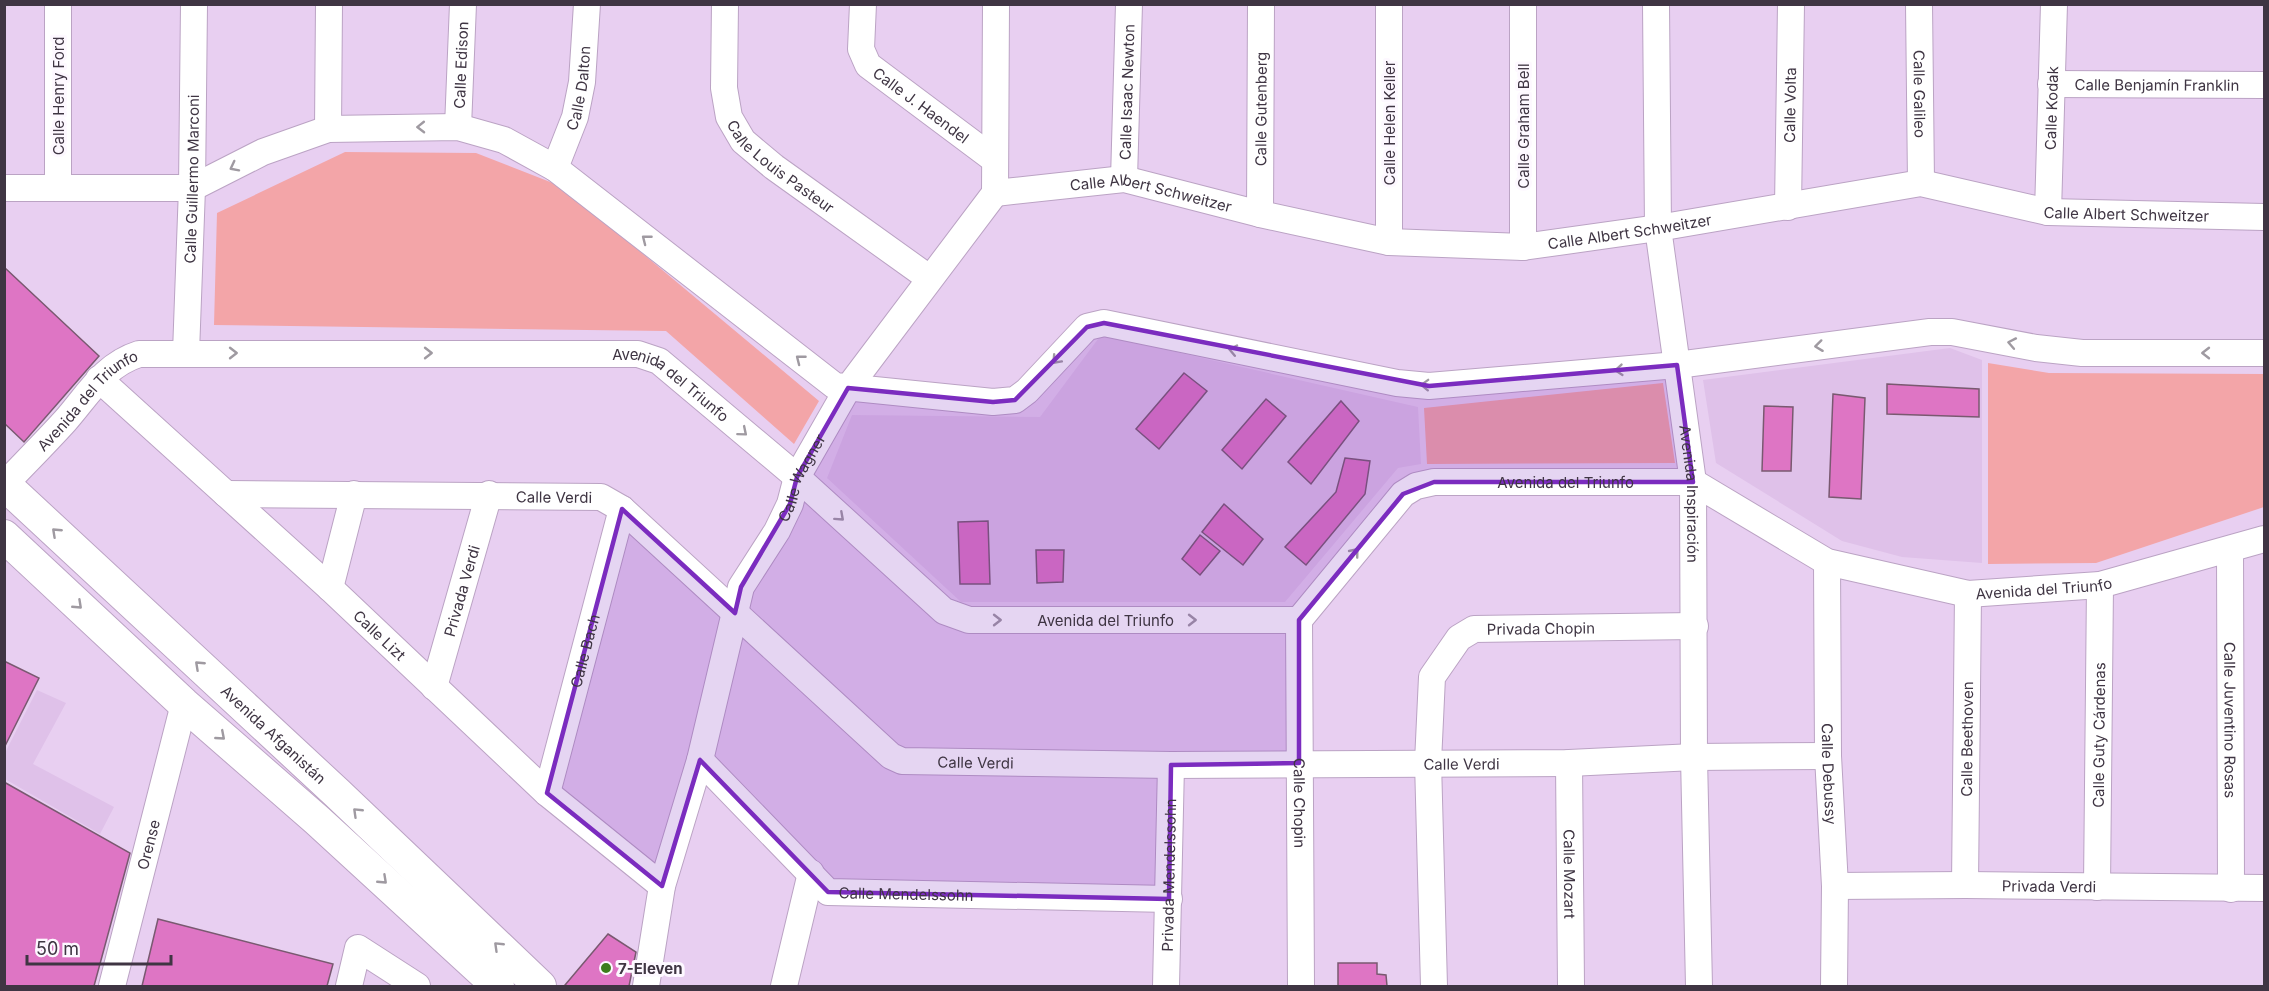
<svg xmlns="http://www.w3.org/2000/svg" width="2269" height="991" viewBox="0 0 2269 991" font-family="Inter,sans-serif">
  <rect width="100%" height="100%" fill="#e8cff1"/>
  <path fill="#dfc1e9" d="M1101,335L1418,407L1421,464L1398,468L1285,602H961L827,478L852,415L1040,417Z
    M1950,348L1982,360V563L1902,557L1842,541L1716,463L1703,380Z
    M37,690L66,703L33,764L114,807L100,834L5,779V753Z"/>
  <path fill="#f3a5a8" d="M345,152L476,153L563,187L819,401L794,444L666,331L214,325L217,213Z
    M1988,363L2049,373L2264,374V507L2096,563L1988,564Z
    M1663,383L1675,463L1427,464L1424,408Z"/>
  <path fill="#de75c4" stroke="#795970" stroke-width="1.5" d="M4,267L99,356L24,442L4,423Z
    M1184,373L1207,391L1159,449L1136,429Z
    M1887,384L1979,389V417L1887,414Z
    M1833,394L1865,398L1861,499L1829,497Z
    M1266,399L1286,416L1242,469L1222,450Z
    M1341,401L1359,421L1311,484L1288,462Z
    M1764,406L1793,407L1791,471H1762Z
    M1345,458L1370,461L1365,494L1306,565L1285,547L1336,492Z
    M1224,504L1263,539L1243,565L1202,532Z
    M988,521L990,584H960L958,522Z
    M1200,535L1220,551L1200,575L1182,559Z
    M1036,550H1064L1063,582L1037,583Z
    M4,661L39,678L4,748Z
    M4,782L130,853L94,986H4Z
    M158,919L333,964L327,986H142Z
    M608,934L636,952L629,986H567L565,985Z
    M1338,963H1377V974L1386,975L1387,986H1338Z"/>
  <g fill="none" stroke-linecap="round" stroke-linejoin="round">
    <defs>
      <g id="minor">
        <path d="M58,4V188"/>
        <path id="s1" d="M725,4L724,88L729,117L743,141L774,167L929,278"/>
        <path id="s2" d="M863,4L861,49L868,65L995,160"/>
        <path d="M1389,4V242"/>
        <path id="s3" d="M1656,4L1658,228L1693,482L1694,757L1699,986"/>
        <path id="s4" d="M1919,4L1921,183"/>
        <path id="s5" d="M2051,84L2264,85"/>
        <path id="s6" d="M458,127L463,4"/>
        <path d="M328,129L329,4"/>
        <path id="s7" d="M555,168L575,117L582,82L587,4"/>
        <path id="s8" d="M1124,179L1129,4"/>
        <path d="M4,188H192L263,152L328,129L458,127L504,140L555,168L835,386L993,402L1015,400L1027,391L1087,327L1104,323L1397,383L1429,386L1677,365L1930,332H1952L2036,348L2082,353H2264"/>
        <path id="s9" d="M995,193L1124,179L1260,214L1389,242L1523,247L1658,228L1921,183L2048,212L2264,217"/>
        <path id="s10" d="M1788,207L1791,4"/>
        <path id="s11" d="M2048,212L2054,4"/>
        <path id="s12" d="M1260,214L1261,4"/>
        <path d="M1523,247V4"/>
        <path id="s13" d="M186,353L192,188L194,4"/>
        <path id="s14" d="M99,379L330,588L547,793L662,886"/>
        <path id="s15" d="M5,484C25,463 46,442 65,421C88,395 104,365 139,354H638L659,361L797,477L944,611L969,620H1299L1403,494L1416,486L1434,482H1693L1827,562L1968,594L2100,585L2264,539"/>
        <path id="s16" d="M226,494L601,497L622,509L891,756L902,761L1171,765L1569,763L1694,757L1828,756"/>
        <path id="s17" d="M2230,550L2231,889"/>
        <path id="s18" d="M1827,562L1828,756L1835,886L1834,986"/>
        <path d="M330,588L354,494"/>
        <path id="s19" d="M1299,620L1301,986"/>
        <path id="s20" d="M434,687L489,494"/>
        <path id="s21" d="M700,760L828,892L1169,899"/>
        <path id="s22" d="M1569,763L1571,986"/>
        <path id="s23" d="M547,793L622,509"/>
        <path id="s24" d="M1965,885L1968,594"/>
        <path id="s25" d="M1835,886L1965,885L2264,888"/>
        <path id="s26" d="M2097,887L2100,585"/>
        <path id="s27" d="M112,986L184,704"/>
        <path d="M349,986L358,948L417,986"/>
        <path id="s28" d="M646,986L662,886L700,760L741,587L777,531L790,504L797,477L848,388L995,193L996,4"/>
        <path d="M784,986L811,873"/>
        <path id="s29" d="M1166,986L1171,765"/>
        <path id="s30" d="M1434,986L1428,762L1432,677L1459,638L1474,629L1695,626"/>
      </g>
      <g id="major">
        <path id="s31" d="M4,484L337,793L540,986"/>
        <path d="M4,536L184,704L317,820L498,986"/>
      </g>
    </defs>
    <use href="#minor" stroke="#bba3c4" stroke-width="28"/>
    <use href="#major" stroke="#bba3c4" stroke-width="34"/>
    <use href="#minor" stroke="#fff" stroke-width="26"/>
    <use href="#major" stroke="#fff" stroke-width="32"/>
  </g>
  <defs><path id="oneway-chevron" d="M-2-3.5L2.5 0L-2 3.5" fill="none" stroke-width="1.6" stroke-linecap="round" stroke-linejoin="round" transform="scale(1.5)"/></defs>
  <g stroke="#9f9aa1">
    <use href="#oneway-chevron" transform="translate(421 127) rotate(179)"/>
    <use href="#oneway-chevron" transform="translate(234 167) rotate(153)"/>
    <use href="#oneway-chevron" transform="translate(646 239) rotate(-142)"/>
    <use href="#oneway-chevron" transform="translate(2012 343) rotate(-169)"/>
    <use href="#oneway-chevron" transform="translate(1819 346) rotate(173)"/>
    <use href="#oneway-chevron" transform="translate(1233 350) rotate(-168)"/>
    <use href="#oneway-chevron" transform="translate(233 353)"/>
    <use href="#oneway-chevron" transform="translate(428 353)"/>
    <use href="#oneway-chevron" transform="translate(2206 353) rotate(-180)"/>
    <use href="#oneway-chevron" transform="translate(800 359) rotate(-142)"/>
    <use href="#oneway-chevron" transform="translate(1056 360) rotate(133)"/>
    <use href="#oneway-chevron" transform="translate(1619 370) rotate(175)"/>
    <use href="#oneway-chevron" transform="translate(1425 385) rotate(-178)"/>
    <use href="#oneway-chevron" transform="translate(743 432) rotate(40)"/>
    <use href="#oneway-chevron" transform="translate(840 517) rotate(42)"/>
    <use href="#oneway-chevron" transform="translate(56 532) rotate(-137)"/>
    <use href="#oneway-chevron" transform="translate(1355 552) rotate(-51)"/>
    <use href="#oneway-chevron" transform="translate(78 605) rotate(43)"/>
    <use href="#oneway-chevron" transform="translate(997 620)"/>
    <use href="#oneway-chevron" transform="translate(1192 620)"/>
    <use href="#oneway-chevron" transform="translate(199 665) rotate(-137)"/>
    <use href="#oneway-chevron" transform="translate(221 736) rotate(41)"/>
    <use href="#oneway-chevron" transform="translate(357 812) rotate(-136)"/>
    <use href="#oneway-chevron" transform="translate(383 880) rotate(43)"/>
    <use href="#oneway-chevron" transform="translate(498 946) rotate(-136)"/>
  </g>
  <path fill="#7b2cbf" fill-opacity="0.2" stroke="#7b2cbf" stroke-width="4.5" stroke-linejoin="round" d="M1104,323L1429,386L1677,365L1693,482H1434L1403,494L1299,620V763L1171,765L1169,899L828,892L700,760L662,886L547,793L622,509L735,613L741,587L790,504L797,477L848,388L993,402L1015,400L1087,327Z"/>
  <circle fill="#3d7d1c" stroke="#fdf8ff" stroke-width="2" cx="606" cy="968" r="6"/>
  <g text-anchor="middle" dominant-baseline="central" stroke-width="6" stroke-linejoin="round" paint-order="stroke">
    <g font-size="15" fill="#3f3543" stroke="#fdf8ff">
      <text stroke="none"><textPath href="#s6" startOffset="62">Calle Edison</textPath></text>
      <text stroke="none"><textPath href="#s5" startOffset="106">Calle Benjamín Franklin</textPath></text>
      <text stroke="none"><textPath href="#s7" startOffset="84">Calle Dalton</textPath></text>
      <text stroke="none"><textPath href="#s8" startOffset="87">Calle Isaac Newton</textPath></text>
      <text stroke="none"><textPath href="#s4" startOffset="90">Calle Galileo</textPath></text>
      <text transform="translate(58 96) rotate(-90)">Calle Henry Ford</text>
      <text stroke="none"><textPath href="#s2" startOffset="129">Calle J. Haendel</textPath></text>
      <text stroke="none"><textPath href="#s10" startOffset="102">Calle Volta</textPath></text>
      <text stroke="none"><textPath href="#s11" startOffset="104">Calle Kodak</textPath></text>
      <text stroke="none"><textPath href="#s12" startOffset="105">Calle Gutenberg</textPath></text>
      <text transform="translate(1389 123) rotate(-90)">Calle Helen Keller</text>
      <text transform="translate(1523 126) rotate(-90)">Calle Graham Bell</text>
      <text stroke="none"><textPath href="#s1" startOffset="186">Calle Louis Pasteur</textPath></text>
      <text stroke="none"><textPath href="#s13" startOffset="174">Calle Guillermo Marconi</textPath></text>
      <text stroke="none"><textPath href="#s9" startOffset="158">Calle Albert Schweitzer</textPath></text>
      <text stroke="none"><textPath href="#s9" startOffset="1148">Calle Albert Schweitzer</textPath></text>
      <text stroke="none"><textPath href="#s9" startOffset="644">Calle Albert Schweitzer</textPath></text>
      <text stroke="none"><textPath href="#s15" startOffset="730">Avenida del Triunfo</textPath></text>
      <text stroke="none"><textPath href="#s15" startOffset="118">Avenida del Triunfo</textPath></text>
      <text stroke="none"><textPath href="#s28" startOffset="536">Calle Wagner</textPath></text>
      <text stroke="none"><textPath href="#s15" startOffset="1774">Avenida del Triunfo</textPath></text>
      <text stroke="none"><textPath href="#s3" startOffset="492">Avenida Inspiración</textPath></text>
      <text stroke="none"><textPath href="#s16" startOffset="328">Calle Verdi</textPath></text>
      <text stroke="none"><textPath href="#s15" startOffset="2278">Avenida del Triunfo</textPath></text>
      <text stroke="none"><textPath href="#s20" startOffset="100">Privada Verdi</textPath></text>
      <text stroke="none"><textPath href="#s15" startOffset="1252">Avenida del Triunfo</textPath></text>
      <text stroke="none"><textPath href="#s30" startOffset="441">Privada Chopin</textPath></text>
      <text stroke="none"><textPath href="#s14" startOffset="380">Calle Lizt</textPath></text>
      <text stroke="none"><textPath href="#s23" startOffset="147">Calle Bach</textPath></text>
      <text stroke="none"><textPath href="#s17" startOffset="170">Calle Juventino Rosas</textPath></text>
      <text stroke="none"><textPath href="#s31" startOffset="368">Avenida Afganistán</textPath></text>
      <text stroke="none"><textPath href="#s26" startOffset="152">Calle Guty Cárdenas</textPath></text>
      <text stroke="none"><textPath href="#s24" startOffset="146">Calle Beethoven</textPath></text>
      <text stroke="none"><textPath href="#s16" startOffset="850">Calle Verdi</textPath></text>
      <text stroke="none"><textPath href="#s16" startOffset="1336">Calle Verdi</textPath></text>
      <text stroke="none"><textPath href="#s18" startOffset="212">Calle Debussy</textPath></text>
      <text stroke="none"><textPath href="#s19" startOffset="183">Calle Chopin</textPath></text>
      <text stroke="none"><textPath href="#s27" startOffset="146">Orense</textPath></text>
      <text stroke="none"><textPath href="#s22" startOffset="111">Calle Mozart</textPath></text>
      <text stroke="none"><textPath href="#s29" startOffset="111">Privada Mendelssohn</textPath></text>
      <text stroke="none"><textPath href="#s25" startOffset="214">Privada Verdi</textPath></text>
      <text stroke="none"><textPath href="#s21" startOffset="262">Calle Mendelssohn</textPath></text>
    </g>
    <g font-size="15" font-weight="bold" fill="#3f3543" stroke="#fdf8ff" text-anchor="start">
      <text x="618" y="968">7-Eleven</text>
    </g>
  </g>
  <rect width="2269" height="991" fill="none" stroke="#3f3543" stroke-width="12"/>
  <path d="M27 955v9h144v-9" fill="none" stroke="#3f3543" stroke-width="3"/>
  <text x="36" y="955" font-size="18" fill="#3f3543" stroke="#fdf8ff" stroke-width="4.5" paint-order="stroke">50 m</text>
</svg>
